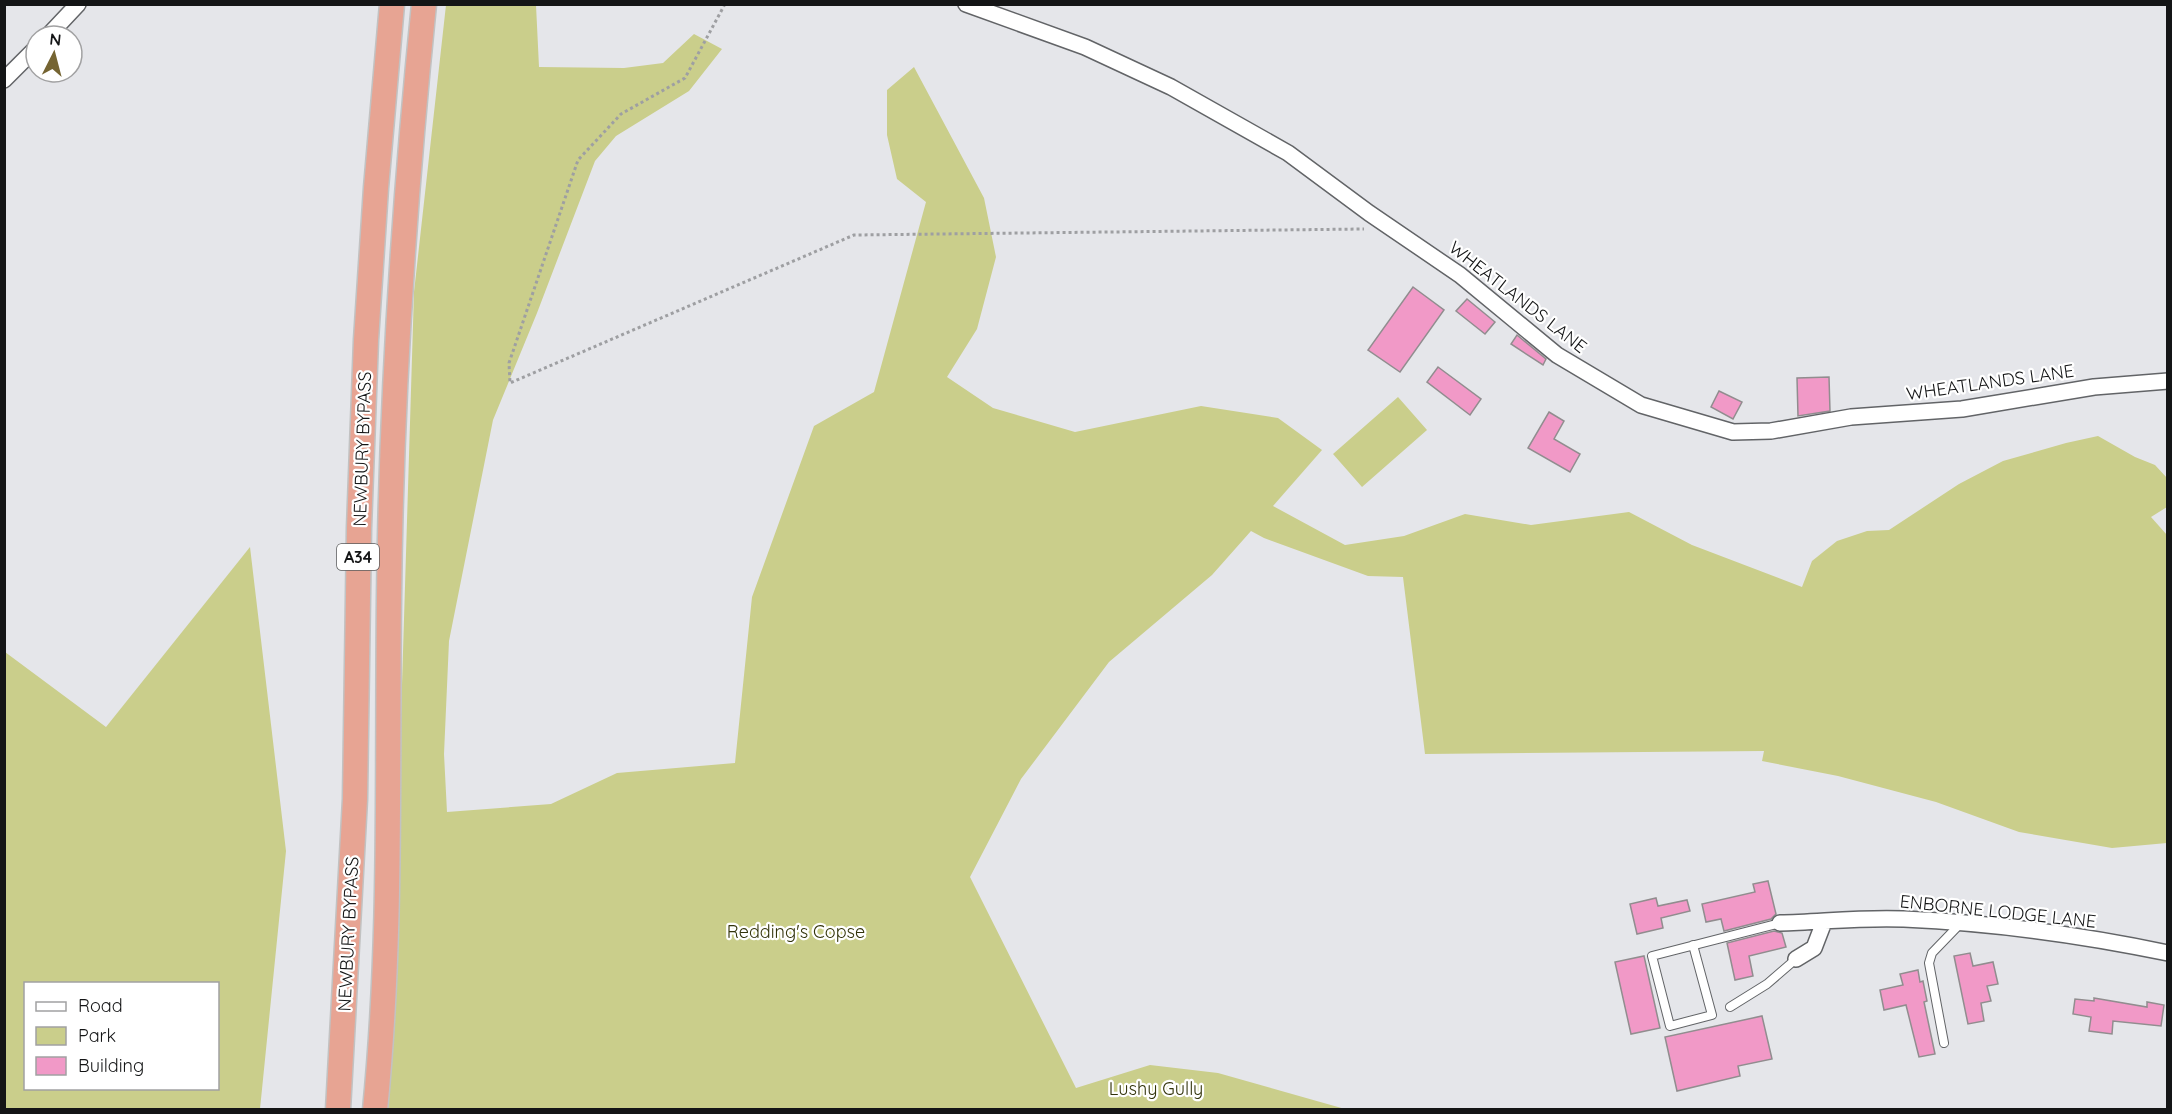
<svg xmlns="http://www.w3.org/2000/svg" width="2172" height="1114" viewBox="0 0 2172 1114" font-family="Quicksand,sans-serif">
  <rect width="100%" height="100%" fill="#e5e6ea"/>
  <path fill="#cace8b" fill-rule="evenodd" d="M446,5H536L539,67L624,68L663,63L694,34L722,49L689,91L616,136L595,161L537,313L493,420L449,641L444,754L447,812L551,804L617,773L735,763L752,597L814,426L874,392L926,202L897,179L887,135V90L914,67L984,198L996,257L977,329L947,377L993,408L1075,432L1201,406L1278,418L1322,450L1273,506L1345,545L1404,536L1465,514L1531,525L1629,512L1692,545L1802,587L1812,561L1837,541L1867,531L1889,530L1959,484L2003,461L2066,443L2098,436L2135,457L2155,465L2167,478V507L2151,517L2167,535V843L2112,848L2019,832L1936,802L1838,776L1762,761L1764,751L1425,754L1403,577L1368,576L1264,538L1251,531L1212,575L1109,662L1021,779L970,877L1076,1088L1150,1065L1218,1073L1345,1109L386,1110L390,1077L414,292Z
    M1398,397L1427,430L1362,487L1333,454Z
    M250,547L286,851L260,1109H5V652L106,727ZM26,984H218V1088H26Z"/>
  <path fill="#f199c7" stroke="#918d8f" stroke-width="1.5" d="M1413,287L1444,310L1400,372L1368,350Z
    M1467,299L1495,322L1485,334L1456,311Z
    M1517,335L1546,359L1543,365L1511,344Z
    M1438,367L1481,399L1470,415L1427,382Z
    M1829,377L1830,411L1798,416L1797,378Z
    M1719,391L1742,402L1733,419L1711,407Z
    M1549,412L1564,421L1554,439L1580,454L1570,472L1528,448Z
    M1768,881L1776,914L1771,919L1724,931L1721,919L1706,922L1702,904L1755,892L1753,884Z
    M1656,898L1658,906L1687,900L1690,911L1661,918L1663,928L1637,934L1630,904Z
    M1774,931L1782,933L1786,947L1749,956L1753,976L1735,980L1727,943Z
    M1970,953L1973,966L1993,962L1998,984L1987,986L1991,1001L1981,1003L1984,1021L1968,1024L1954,956Z
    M1644,956L1660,1028L1631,1034L1615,962Z
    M1918,970L1920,982L1923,981L1927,1001L1924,1002L1935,1054L1919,1057L1906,1005L1884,1010L1880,990L1903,985L1900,974Z
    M2094,998L2147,1007V1002L2164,1005L2161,1026L2113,1021L2112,1034L2089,1031L2091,1017L2073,1014L2075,999L2094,1001Z
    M1762,1016L1772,1059L1738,1066L1740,1076L1677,1091L1665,1037Z"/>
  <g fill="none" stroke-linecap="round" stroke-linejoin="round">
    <defs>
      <path id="service" d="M1693,945L1712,1015L1670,1026L1652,956L1780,923
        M1730,1007L1767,984L1796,959
        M1944,1043L1929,963L1932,953L1960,924"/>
      <path id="minor" d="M966,4L1085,47L1171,87L1288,153L1369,213L1460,275L1557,355L1641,405L1733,432L1771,431L1851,417L1962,409L2094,387L2168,381
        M48,36L78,4
        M4,80L36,48
        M1780,923C1821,922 1863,917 1904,919C1992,923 2082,935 2168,953
        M1796,959L1814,948L1824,922"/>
      <path id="trunk" d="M338,1110L355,799L359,528L366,340L376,188L392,4
        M375,1110C392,940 387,768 389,598C391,400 404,202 424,4"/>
    </defs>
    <use href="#service" stroke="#626467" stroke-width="10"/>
    <use href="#minor" stroke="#626467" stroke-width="18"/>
    <use href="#trunk" stroke="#c2c2c2" stroke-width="27"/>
    <path stroke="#9e9fa2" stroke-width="3" stroke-dasharray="3 3" stroke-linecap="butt" d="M725,4L685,78L621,114L578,160L509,363L510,383L854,235L1364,229"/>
    <use href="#service" stroke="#fff" stroke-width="8"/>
    <use href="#minor" stroke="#fff" stroke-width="15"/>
    <use href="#trunk" stroke="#e7a493" stroke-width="24"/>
  </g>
  <g text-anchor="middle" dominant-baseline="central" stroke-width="4.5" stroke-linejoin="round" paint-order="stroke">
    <rect fill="#fff" stroke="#5a5b5c" stroke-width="1.5" x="337" y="544" width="42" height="26" rx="4.5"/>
    <g font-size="16" font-weight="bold" fill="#141516">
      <text x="358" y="557">A34</text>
    </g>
    <g font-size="18" fill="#141516" stroke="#fff">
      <text transform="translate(1518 297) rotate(38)">WHEATLANDS LANE</text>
      <text transform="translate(1990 382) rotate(-8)">WHEATLANDS LANE</text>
      <text transform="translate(362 449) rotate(-88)">NEWBURY BYPASS</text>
      <text transform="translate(1998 911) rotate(6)">ENBORNE LODGE LANE</text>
      <text transform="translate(348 934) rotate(-87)">NEWBURY BYPASS</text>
    </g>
    <g font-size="18" fill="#32330a" stroke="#fff">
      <text x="796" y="931">Redding's Copse</text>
      <text x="1156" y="1088">Lushy Gully</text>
    </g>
  </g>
  <rect width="2172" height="1114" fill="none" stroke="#141516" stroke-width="12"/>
  <rect x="24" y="982" width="195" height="108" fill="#ffffff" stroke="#a1a1a2" stroke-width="1.5"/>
  <rect x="36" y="1002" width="30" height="9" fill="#ffffff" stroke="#a1a1a2" stroke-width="1.5"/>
  <text x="78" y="1012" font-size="18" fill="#141516">Road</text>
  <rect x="36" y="1027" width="30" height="18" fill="#cace8b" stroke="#a1a1a2" stroke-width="1.5"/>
  <text x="78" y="1042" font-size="18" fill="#141516">Park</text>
  <rect x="36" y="1057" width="30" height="18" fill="#f199c7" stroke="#a1a1a2" stroke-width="1.5"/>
  <text x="78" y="1072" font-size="18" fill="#141516">Building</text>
  <g transform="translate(54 54) rotate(6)"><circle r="28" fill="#ffffff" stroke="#a1a1a2" stroke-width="1.5"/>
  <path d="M0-4.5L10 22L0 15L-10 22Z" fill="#756432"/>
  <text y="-9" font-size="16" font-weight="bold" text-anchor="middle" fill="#141516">N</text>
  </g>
</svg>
